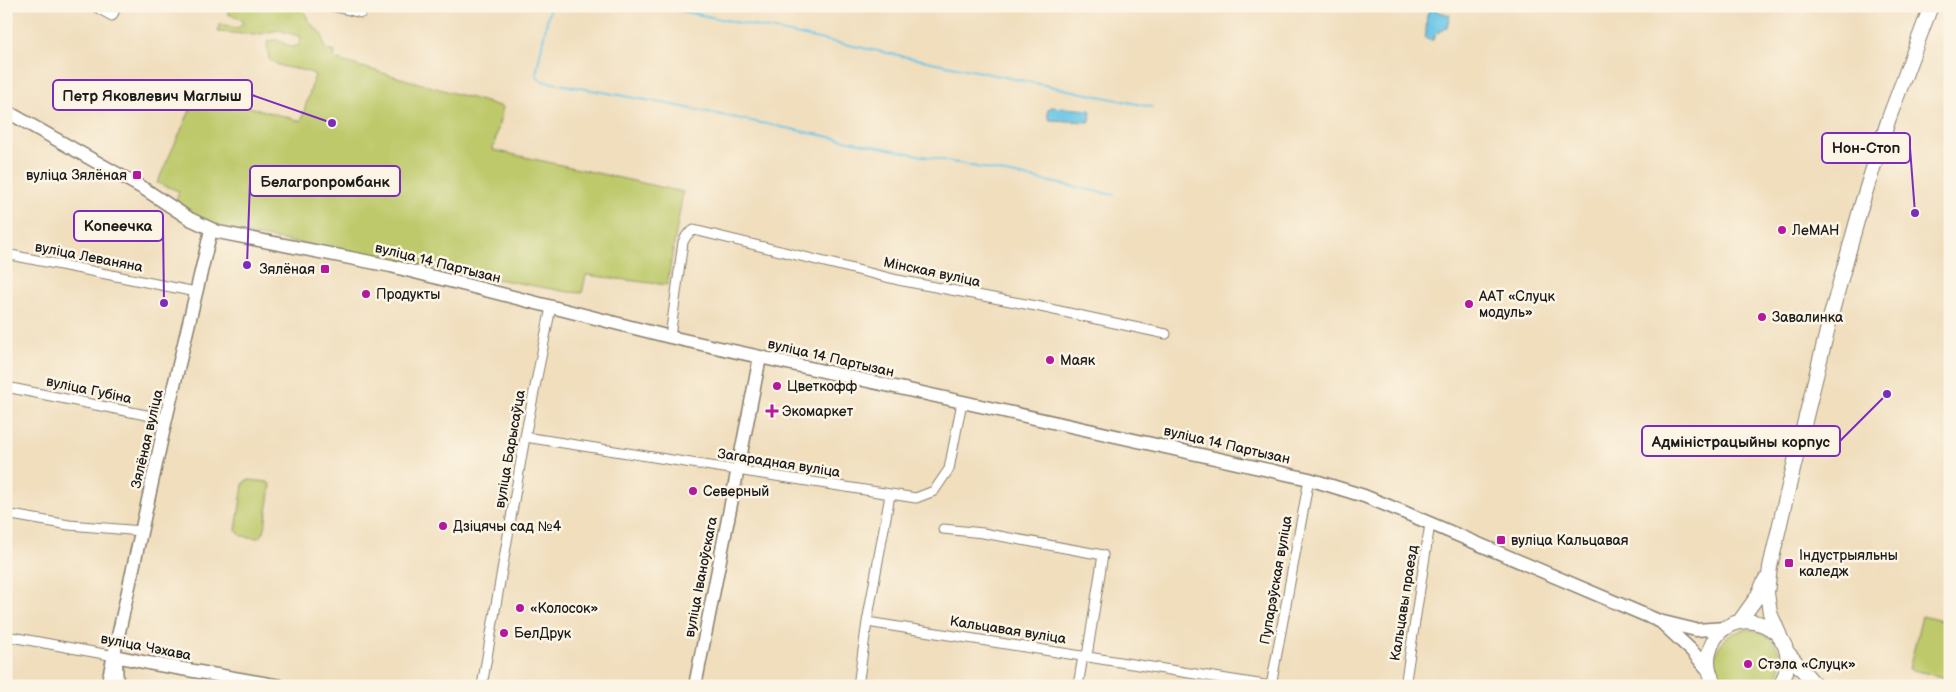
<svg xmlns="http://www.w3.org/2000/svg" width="1956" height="692" viewBox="0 0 1956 692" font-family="'Balsamiq Sans',sans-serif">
  <rect width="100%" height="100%" fill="#fcf5e5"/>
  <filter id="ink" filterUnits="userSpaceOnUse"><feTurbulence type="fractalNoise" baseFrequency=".02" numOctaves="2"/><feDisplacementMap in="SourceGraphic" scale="10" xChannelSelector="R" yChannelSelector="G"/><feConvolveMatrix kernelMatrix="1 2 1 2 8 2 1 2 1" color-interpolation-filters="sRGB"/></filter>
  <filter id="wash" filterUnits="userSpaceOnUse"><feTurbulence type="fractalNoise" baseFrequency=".0096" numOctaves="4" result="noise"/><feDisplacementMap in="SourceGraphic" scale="20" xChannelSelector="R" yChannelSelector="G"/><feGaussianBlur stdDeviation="1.12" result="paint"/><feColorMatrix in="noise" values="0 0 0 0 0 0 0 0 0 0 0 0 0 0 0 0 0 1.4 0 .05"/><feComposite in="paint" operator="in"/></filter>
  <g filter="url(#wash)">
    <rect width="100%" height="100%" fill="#f0debd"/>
    <path fill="#bdc96b" stroke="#6c7244" d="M229,6H302L309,22L322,34L325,49L335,52L334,59L503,107L493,150L683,192L667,285L586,275L582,293L568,292L232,231C215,226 187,215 175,203L179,191L157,183L198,93L301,121L315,75C301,66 284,72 269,59L267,45L268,41L277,40L292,47L299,45L301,37L279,30L255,35L218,32L220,24L237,28L243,24L241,19L228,14Z
      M250,480L268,482L271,486L264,533L258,538L241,536L236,530L243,485L245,481Z
      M1922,616L1950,623V679L1909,669Z
      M1750,629C1780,636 1790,662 1771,686H1725C1702,662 1720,631 1750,629Z
      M1791,665L1811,686H1783Z"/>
    <path fill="#68c5e6" stroke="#427081" d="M1430,9L1450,15L1447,28L1435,34L1433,40H1429L1425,38C1428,28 1424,17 1430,9Z
      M1051,107L1090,110L1091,111L1090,121L1089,122L1050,120L1048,117V110Z"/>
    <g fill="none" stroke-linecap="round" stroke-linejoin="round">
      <path stroke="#68c5e6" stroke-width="2" d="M657,6L1152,107
        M549,11L536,74L539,79L543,81L678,106L1114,195"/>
    </g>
  </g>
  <g filter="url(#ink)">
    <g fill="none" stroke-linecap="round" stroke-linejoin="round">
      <defs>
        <path id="street" d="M94,6L112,16L117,6
          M332,6L361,13L363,6
          M6,254L196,292
          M670,337L683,242L687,235L694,230L898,280L1036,306L1166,334
          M6,387L166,419
          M525,437L916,498L934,491L949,469L962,402
          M890,495L867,622L1271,686
          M6,514L69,525L142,531
          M943,529L983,533L1103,555L1087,656
          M6,636L115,656
          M482,686L525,437L551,307
          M858,686L867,622
          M1078,686L1083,656
          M1271,686L1309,479
          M1405,686L1430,524"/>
        <path id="secondary" d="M6,111L146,190L190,219L218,232L391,266L670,337L1309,479L1364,496L1401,511L1659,621L1696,630L1726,628
          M1661,622L1692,651L1709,671
          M115,656L148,663L280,686
          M116,663L117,686
          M107,686L166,419L211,230
          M695,686L760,357"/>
        <path id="primary" d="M1739,622L1757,597L1765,580
          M1780,636L1770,613L1767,593L1770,567L1785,502L1831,315L1862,203L1889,118L1931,6
          M1788,653L1816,686
          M1716,686C1710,676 1706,665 1709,653C1723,594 1814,625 1780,686"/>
      </defs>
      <use href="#street" stroke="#867d6c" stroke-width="11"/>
      <use href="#secondary" stroke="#867d6c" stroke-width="15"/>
      <use href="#primary" stroke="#867d6c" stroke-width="16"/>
      <use href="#street" stroke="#fff" stroke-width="9"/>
      <use href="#secondary" stroke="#fff" stroke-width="12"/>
      <use href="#primary" stroke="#fff" stroke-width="14"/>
    </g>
  </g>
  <g fill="#b5179e" stroke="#fcf5e5" stroke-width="2">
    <rect x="132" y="170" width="10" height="10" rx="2.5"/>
    <circle cx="1782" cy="230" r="5"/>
    <rect x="320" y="264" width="10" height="10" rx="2.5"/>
    <circle cx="366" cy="294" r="5"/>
    <circle cx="1469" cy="304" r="5"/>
    <circle cx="1762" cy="317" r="5"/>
    <circle cx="1050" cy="360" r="5"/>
    <circle cx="777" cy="386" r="5"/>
    <path d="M769.5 403.5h5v5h5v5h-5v5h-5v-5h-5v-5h5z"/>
    <circle cx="693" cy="491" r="5"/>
    <circle cx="443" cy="526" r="5"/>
    <rect x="1496" y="535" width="10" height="10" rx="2.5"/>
    <rect x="1784" y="558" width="10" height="10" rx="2.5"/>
    <circle cx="520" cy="608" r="5"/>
    <circle cx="504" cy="633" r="5"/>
    <circle cx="1748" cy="664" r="5"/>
  </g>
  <g text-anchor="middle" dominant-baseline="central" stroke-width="5" stroke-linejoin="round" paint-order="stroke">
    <g font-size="14" fill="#1c1c1c" stroke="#fcf5e5" text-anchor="start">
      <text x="127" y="175" text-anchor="end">вуліца Зялёная</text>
      <text x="1792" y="230">ЛеМАН</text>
      <text x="315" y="269" text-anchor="end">Зялёная</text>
      <text x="376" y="294">Продукты</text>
      <text x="1479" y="296">ААТ «Слуцк<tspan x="1479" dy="16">модуль»</tspan></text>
      <text x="1772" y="317">Завалинка</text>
      <text x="1060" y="360">Маяк</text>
      <text x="787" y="386">Цветкофф</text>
      <text x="782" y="411">Экомаркет</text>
      <text x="703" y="491">Северный</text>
      <text x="453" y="526">Дзіцячы сад №4</text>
      <text x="1511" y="540">вуліца Кальцавая</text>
      <text x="1799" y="555">Індустрыяльны<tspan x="1799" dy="16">каледж</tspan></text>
      <text x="530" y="608">«Колосок»</text>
      <text x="514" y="633">БелДрук</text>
      <text x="1758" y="664">Стэла «Слуцк»</text>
    </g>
    <g font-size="14" fill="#1c1c1c" stroke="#fcf5e5">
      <text transform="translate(89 257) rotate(11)">вуліца Леваняна</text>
      <text transform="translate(438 263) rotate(14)">вуліца 14 Партызан</text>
      <text transform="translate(932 272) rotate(12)">Мінская вуліца</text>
      <text transform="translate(831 358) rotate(13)">вуліца 14 Партызан</text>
      <text transform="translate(89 390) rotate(12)">вуліца Губіна</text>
      <text transform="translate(147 439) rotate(-77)">Зялёная вуліца</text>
      <text transform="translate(1227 445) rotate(13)">вуліца 14 Партызан</text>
      <text transform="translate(510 449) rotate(-80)">вуліца Барысаўца</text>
      <text transform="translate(779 463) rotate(9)">Загарадная вуліца</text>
      <text transform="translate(701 577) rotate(-79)">вуліца Іваноўскага</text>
      <text transform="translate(1276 580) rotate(-80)">Пупарэўская вуліца</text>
      <text transform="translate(1404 603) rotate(-81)">Кальцавы праезд</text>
      <text transform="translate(1008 630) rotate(9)">Кальцавая вуліца</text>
      <text transform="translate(146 647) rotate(11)">вуліца Чэхава</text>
    </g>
  </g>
  <path fill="none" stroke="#7b2cbf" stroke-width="2" d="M332 123L252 95M1915 213L1910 148M247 265L250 181M164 303L163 226M1887 394L1840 441"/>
  <g fill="#7b2cbf" stroke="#fcf5e5" stroke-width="2">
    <circle cx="332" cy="123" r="5"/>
    <circle cx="1915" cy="213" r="5"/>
    <circle cx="247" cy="265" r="5"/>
    <circle cx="164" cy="303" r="5"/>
    <circle cx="1887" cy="394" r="5"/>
  </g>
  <g fill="#fcf5e5" stroke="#7b2cbf" stroke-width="2">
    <rect x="53" y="80" width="199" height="30" rx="5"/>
    <rect x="1822" y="133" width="88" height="30" rx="5"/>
    <rect x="250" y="166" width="150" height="30" rx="5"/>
    <rect x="74" y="211" width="89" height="30" rx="5"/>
    <rect x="1642" y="426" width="198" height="30" rx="5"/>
  </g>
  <g font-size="15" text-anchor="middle" font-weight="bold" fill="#1c1c1c">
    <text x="152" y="101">Петр Яковлевич Маглыш</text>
    <text x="1866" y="153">Нон-Стоп</text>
    <text x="325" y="187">Белагропромбанк</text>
    <text x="118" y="231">Копеечка</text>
    <text x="1741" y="447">Адміністрацыйны корпус</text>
  </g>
  <rect width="1956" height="692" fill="none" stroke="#fcf5e5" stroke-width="25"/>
</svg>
